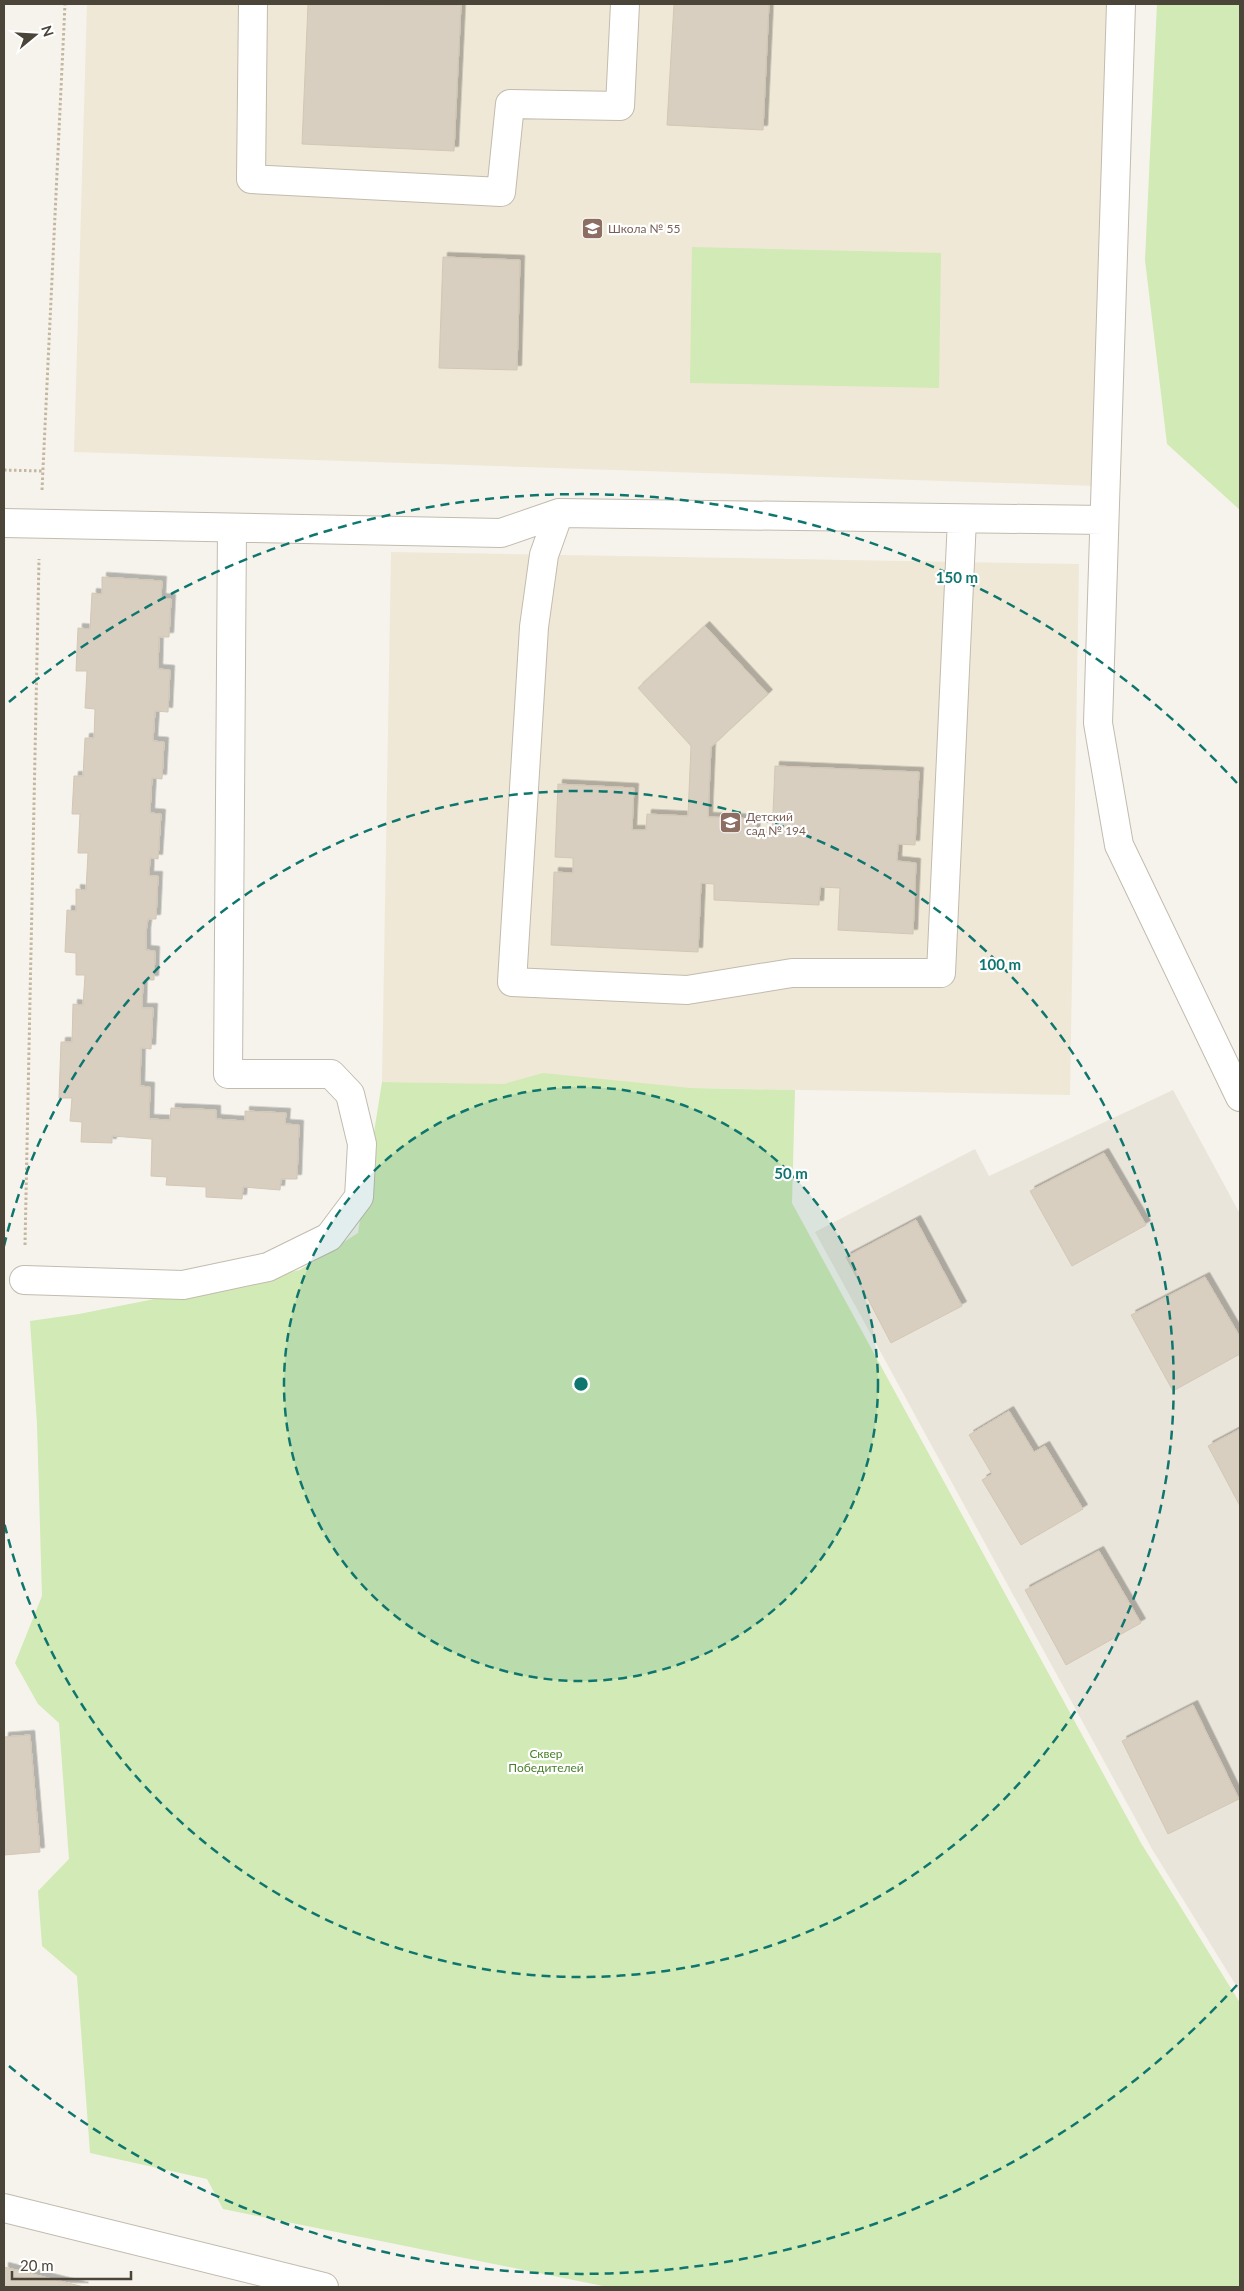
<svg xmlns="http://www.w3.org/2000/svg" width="1244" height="2291" viewBox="0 0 1244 2291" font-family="Lato,sans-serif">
  <defs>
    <filter id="shadow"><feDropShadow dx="4.5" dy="-4.5" stdDeviation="0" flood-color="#0004"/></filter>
  </defs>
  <rect width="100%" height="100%" fill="#f6f3ec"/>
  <path fill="#eae5da" d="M1173,1090L1240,1214V1992L1152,1849L815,1232L975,1149L989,1176Z"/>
  <path fill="#efe8d6" d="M87,4H1109L1096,486L74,452Z
    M391,552L1079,564L1070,1095L382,1082Z"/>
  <path fill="#d2eab5" d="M1157,4H1240V510L1167,444L1145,260Z
    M692,247L941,253L939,388L690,383Z
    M543,1073L691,1088L795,1090L792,1203L1141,1843L1240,2003V2287H608L223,2209L207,2179L90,2153L77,1976L42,1946L38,1891L69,1859L59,1723L38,1704L15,1663L42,1596L37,1424L30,1321L79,1314L300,1270L358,1233L382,1082L504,1084Z"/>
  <path fill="#d8cfc1" stroke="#d3c7b4" filter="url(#shadow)" d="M308,4L461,5L454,151L302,144Z
    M674,4H769L763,130L667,125Z
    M443,257L520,260L517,370L439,368Z
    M102,577L162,581L161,598L171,599L169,637H159L158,669L170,670L168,712L155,711L153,741L164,742L162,779L152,778L151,794L150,813L161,814L158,859L150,858L149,876H158L156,919H148L146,932V950L155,951L154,980H143L142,1008H153L151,1049L141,1048L140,1086L150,1087L149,1119L170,1120L171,1108L216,1110V1119L229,1120L245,1121V1111L286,1113L285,1124L299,1125L297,1179H281L280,1190L243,1187L242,1199L206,1197V1187L166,1185L167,1177L151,1176L152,1139L112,1136V1143L81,1142L82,1122L70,1121L72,1098H59L61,1042H72L73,1004L83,1005L85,975H76V953L65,952L67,910L76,911V889L86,890L88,853H78L80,814H72L74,776H83L85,738H94L95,709L85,708L87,671H76L78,628L90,629L92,593L102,594Z
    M705,626L768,694L711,747L708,817L756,819L755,837H772L775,766L919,772L915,845L898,844L897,861L916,863L913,934L838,930L840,888L820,887L819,905L714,900V884L701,883L698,952L551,945L554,872L573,873V858L555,857L558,784L634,788L632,830H646L647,814L688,816L691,746L638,688Z
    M1104,1153L1146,1225L1072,1266L1030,1191Z
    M916,1220L962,1306L891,1343L846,1257Z
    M1205,1277L1240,1337V1354L1173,1391L1131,1315Z
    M1009,1411L1034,1452L1045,1446L1083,1509L1021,1545L982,1480L992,1474L969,1435Z
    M1240,1429V1506L1208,1446Z
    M1099,1551L1141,1623L1066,1665L1025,1590Z
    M1193,1705L1239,1799L1168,1834L1122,1741Z
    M30,1735L40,1852L4,1855V1737Z
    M4,2267L84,2287H4Z"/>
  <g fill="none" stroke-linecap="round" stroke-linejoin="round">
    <defs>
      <path id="minor" d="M253,4L251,179L501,192L510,104L620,106L625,4
        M1121,4L1098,723L1119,845L1240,1097
        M559,513L544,555L534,627L512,982L687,990L792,973H941L962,519
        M4,523L501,533L559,513L1104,520
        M24,1280L183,1285L268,1267L329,1237L359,1197L362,1144L350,1094L331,1074H228L232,528
        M4,2208L324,2287"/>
    </defs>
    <use href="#minor" stroke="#c2bbae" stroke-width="30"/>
    <path stroke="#c4b79f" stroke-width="3" stroke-dasharray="2.5 2.5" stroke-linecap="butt" d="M4,470L43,471
      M42,490L65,4
      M25,1245L39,559"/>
    <use href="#minor" stroke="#fff" stroke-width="28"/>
  </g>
  <circle cx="581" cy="1384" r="297" fill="#0f766e" fill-opacity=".12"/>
  <g fill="none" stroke="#0f766e" stroke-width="2.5" stroke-dasharray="9 6">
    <circle cx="581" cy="1384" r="297"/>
    <path d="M4 1246A593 593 0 1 1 4 1522"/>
    <path d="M1237 1985A890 890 0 0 1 9 2066M9 702A890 890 0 0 1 1237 783"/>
  </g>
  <defs>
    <symbol id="school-square" viewBox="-11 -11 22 22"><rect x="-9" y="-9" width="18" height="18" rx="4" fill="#8d6e63" stroke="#fff"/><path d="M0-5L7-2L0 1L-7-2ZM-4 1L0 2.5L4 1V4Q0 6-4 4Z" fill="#fff"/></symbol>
  </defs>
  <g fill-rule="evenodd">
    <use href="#school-square" x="580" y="216" width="25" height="25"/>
    <use href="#school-square" x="718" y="810" width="25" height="25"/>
  </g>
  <g text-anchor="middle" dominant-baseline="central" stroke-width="4.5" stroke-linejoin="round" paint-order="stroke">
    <g font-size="12" fill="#785e54" stroke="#fff" text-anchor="start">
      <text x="608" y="228">Школа № 55</text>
      <text x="746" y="816">Детский<tspan x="746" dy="14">сад № 194</tspan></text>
    </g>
    <g font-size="12" fill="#4a7f2a" stroke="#fff">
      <text x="546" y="1753">Сквер<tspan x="546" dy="14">Победителей</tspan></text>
    </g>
  </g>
  <circle cx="581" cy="1384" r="8" fill="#0f766e" stroke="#fff" stroke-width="2.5"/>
  <g font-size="15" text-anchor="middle" font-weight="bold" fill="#0f766e" stroke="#fff" stroke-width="4.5" stroke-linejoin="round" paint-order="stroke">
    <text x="957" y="583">150 m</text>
    <text x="1000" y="970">100 m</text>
    <text x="791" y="1179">50 m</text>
  </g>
  <rect width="1244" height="2291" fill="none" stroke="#4b4439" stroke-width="10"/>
  <g transform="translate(35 35) rotate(72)" stroke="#ffffff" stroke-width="4" paint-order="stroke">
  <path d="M0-4L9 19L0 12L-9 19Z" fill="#4b4439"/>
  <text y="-8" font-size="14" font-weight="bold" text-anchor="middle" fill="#4b4439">N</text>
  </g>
  <path d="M12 2271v8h119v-8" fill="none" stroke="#4b4439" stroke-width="2.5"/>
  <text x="20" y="2271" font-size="15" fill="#4b4439" stroke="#ffffff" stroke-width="4" paint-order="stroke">20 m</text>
</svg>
